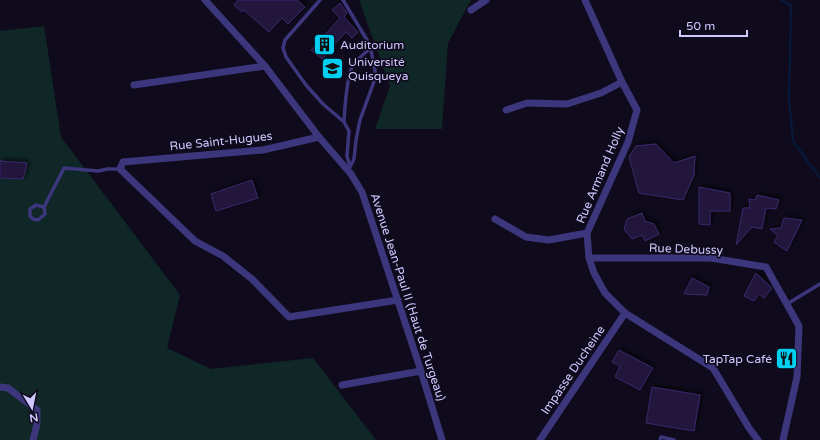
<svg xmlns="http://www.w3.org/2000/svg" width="820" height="440" viewBox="0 0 820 440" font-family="'Varela Round',sans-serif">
  <defs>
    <filter id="shadow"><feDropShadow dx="2.5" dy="-2.5" stdDeviation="2" flood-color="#0009"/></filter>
  </defs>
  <rect width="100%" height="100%" fill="#0f0b1d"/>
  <path fill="#0f2727" d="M359,0H471L448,43L442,129H375L390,86Z
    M44,26L61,137L180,295L167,348L211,369L313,358L376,440H0V31Z"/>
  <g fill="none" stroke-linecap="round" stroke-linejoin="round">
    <path stroke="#081839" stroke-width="2.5" d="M781,0L791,5L789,101L793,141L820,178"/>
  </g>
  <path fill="#21173e" stroke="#39296a" filter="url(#shadow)" d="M238,0H297L305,7L288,24L282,18L269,32L244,10L242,12L234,5Z
    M340,3L347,13L344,17L358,32L352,38L346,32L322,59L311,50L340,18L332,10Z
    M656,144L674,163L695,156L694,175L683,200L639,193L629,157L636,146Z
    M0,161L27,163L23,179L0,178Z
    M252,180L258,198L216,211L211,194Z
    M699,187L730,193V211H710V225L699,224Z
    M757,195L779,200L776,209L766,208L762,229L752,227L736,245L743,208H750L749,199L755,200Z
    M642,213L645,221L654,224L659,234L645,241L642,235L632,239L624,229L627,219Z
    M784,218L802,220L787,251L774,242L778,236L770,229L781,228Z
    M756,273L772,288L764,298L759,294L754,301L744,296Z
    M692,278L709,287L707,295L684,294Z
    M619,350L653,368L640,390L615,377L620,366L612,362Z
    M652,387L700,395L694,431L646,423Z"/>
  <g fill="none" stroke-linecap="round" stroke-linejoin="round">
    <path stroke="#3c367c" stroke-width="3.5" d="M320,0L285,40L283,48L286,57L306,85L323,104L344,122L349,131L347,156L350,167
      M343,0L370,45L376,76L360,120L356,140L354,159L350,167
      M344,122C345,107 346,78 353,65C357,59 365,53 371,48
      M44,207L45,214L38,220L33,219L30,216V209L36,205L44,207L64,168L98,171L108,169H120
      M787,304L820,284
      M660,440L661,437L674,440"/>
    <path stroke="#3c367c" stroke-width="7" d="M205,0L265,66L319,137L351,174L362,192L421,371L442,440
      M585,0L622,82L637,110L628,142L587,233L589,258L594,273L605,293L625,313L713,368L749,428L758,440
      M471,10L486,0
      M134,85L265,66
      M506,110L527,103L567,104L601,93L622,82
      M319,137L263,150L123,162L120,169L195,241L223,256L252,279L289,317L398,300
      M495,219L526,237L549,240L587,233
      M589,258H711L766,267L799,326L797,377L783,440
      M342,385L421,371
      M0,387L8,388L37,410V424L33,440
      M540,440L625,313"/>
  </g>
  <defs>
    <symbol id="building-square" viewBox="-11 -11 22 22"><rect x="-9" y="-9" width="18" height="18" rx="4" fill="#00cff2" stroke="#0f0b1d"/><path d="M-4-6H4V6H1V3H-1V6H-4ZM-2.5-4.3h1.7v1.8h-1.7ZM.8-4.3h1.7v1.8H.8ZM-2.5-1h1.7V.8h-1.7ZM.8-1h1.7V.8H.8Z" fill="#111"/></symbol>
    <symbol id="university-square" viewBox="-11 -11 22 22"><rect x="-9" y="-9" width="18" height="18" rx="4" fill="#00cff2" stroke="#0f0b1d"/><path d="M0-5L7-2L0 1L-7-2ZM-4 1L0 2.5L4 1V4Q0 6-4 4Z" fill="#111"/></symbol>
    <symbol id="restaurant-square" viewBox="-11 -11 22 22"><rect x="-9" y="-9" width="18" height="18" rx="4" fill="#00cff2" stroke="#0f0b1d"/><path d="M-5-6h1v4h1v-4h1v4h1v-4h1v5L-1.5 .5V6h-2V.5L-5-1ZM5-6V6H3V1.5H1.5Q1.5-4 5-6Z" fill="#111"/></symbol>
  </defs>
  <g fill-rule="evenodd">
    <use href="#building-square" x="312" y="32" width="25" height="25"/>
    <use href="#university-square" x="320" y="56" width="25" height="25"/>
    <use href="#restaurant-square" x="774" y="346" width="25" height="25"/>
  </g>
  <g text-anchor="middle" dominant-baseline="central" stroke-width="3.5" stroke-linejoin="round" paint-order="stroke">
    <g font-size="12" fill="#d0c7ff" stroke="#0f0b1d" text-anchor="start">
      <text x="340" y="45">Auditorium</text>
      <text x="348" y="62">Université<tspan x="348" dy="14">Quisqueya</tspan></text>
      <text x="772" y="359" text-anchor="end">TapTap Café</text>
    </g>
    <g font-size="12" fill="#d0c7ff" stroke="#0f0b1d">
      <text transform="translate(221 141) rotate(-6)">Rue Saint-Hugues</text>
      <text transform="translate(600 175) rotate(-67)">Rue Armand Holly</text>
      <text transform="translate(686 249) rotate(2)">Rue Debussy</text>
      <text transform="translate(408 297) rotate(72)">Avenue Jean-Paul II (Haut de Turgeau)</text>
      <text transform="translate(573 370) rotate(-56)">Impasse Ducheine</text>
    </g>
  </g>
  <g transform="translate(32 408) rotate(170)" stroke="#0f0b1d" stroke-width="3" paint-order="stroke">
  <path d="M0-3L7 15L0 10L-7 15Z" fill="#d0c7ff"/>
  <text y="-6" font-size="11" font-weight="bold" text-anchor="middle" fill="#d0c7ff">N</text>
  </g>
  <path d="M680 30v6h67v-6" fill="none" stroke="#d0c7ff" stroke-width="2"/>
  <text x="686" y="30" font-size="12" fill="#d0c7ff" stroke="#0f0b1d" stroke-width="3" paint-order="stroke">50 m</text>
</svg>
